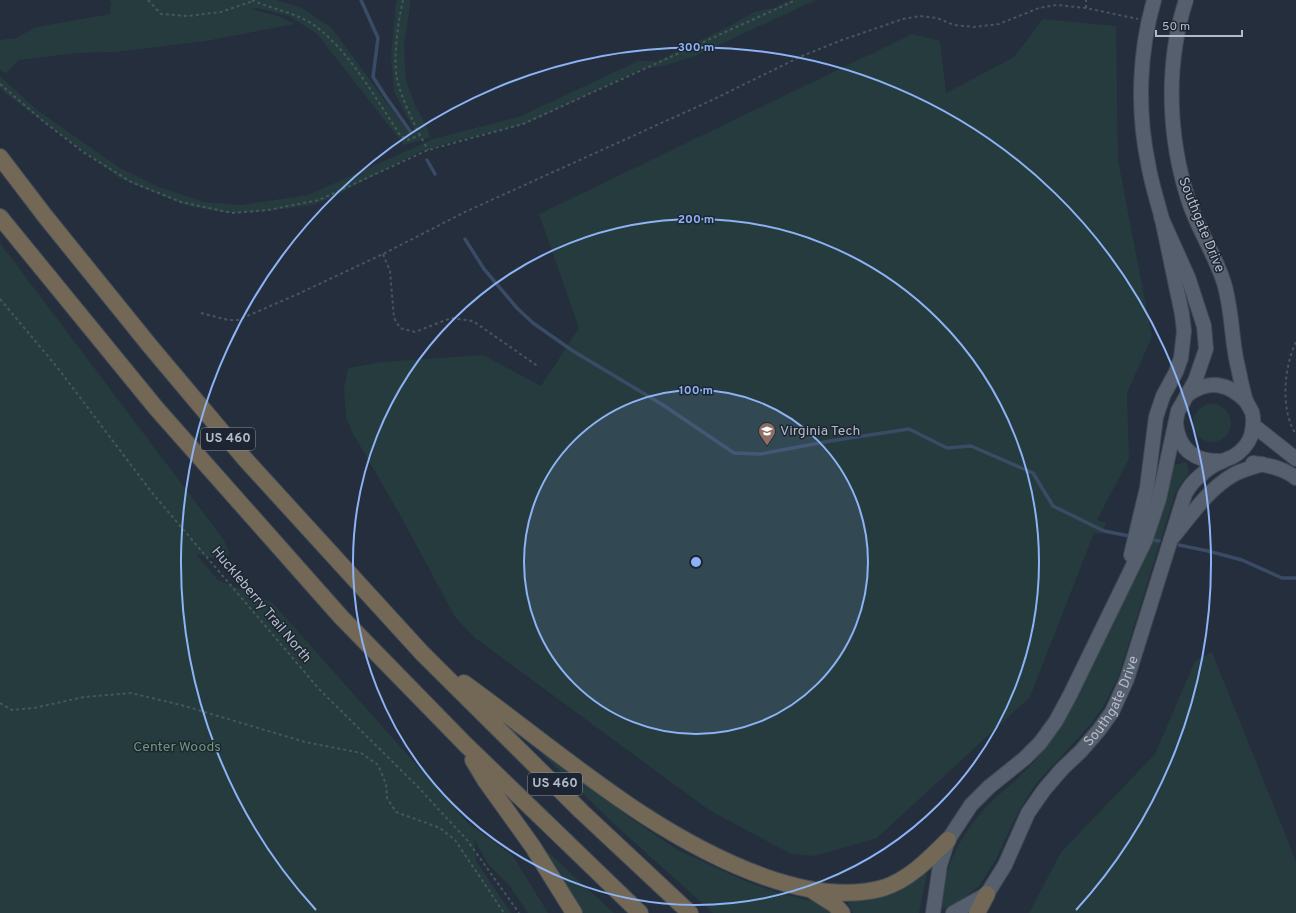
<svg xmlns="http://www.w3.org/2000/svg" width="1296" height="913" viewBox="0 0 1296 913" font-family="Overpass,sans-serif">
  <rect width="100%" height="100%" fill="#242e3d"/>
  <path fill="#263b3e" d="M108,0H275L300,7L331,27L409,133H411L414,132V130L394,92L391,57L396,2L397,0H411L404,46L406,80L415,105L428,129L430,138L404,145L317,34L289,16L257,8L251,9L278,16L295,24L206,41L115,52L77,53L19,60L6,74L0,70V40L16,38L36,27L110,14L111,2Z
    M790,0H816L695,56L663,66L642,69L525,124L448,143L419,152L335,196L313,205L260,212L226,213L187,206L121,179L6,94L0,88V76L37,110L120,168L159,187L204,202L241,205L308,195L433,139L521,116L638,61H657L728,27L754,12L773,8Z
    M1043,19L1116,26L1118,160L1152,337L1127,393L1129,459L1097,520L1106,523L1102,534L1094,533L1030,697L877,838L815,856L791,854L709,810L475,638L455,617L399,513L352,432L346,417L345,403L344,388L348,368L381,362L483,355L541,386L579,328L539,214L912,34L940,41L946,93L1014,57Z
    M0,243L224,540L229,553L225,557L212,558L196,554L218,580L272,602L468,823L513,856L548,913H528L509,885L488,864L474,839L476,861L511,913H0Z
    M1193 423a19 19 0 1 1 38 0a19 19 0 1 1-38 0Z
    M1187,462L1189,473L1176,491L1118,678L1103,707L1091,724L1035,785L1019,811L995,861L979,886L958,903L940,910C945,863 960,833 993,800C1005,789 1018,779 1029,767C1042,754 1052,738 1062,723L1173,465Z
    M1212,652L1296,861V913H1029L1061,852L1155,754L1195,661Z
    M532,744L636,822L678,850L743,880L776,892L819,903L832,913H713L613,823Z
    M538,843L614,913H582Z
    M928,869L919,913H853L848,903L867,898Z"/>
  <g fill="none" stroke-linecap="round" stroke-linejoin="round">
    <path stroke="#3a4b65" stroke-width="3.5" d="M361,0L378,38L373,77L386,97L410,131
      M427,160L435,174
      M465,239L484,269L517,308L533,323L573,351L663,405L734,453L761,454L830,441L909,429L947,448L971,446L1033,473L1053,506L1104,531L1129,536
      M1154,540L1159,541
      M1179,545L1208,551L1242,560L1282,578H1296"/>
    <defs>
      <g id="major">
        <path d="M1187,395C1209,379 1228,383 1246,401"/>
        <path d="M1176,424C1179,451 1196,462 1222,461"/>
        <path d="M1253,425L1296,459"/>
        <path d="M1253,463C1268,465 1284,468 1296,478"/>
        <path d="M1173,537C1191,516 1207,490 1233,475C1241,470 1252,468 1262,464"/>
        <path d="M1131,555L1147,488L1156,417L1163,396L1176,372L1181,358L1184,331L1182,314C1175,282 1169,251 1162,219C1157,200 1151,182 1148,163C1137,110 1139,52 1154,0"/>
        <path d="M933,913L940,865L948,840L971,805L989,787L1025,758L1040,743L1056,721L1070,695L1145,541L1159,499L1178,411L1195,381L1206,349L1204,326L1188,277L1161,217"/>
        <path id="s1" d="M953,913L987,894L1005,865L1028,813L1044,790L1062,769L1081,751L1099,730L1112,712L1127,679L1185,494C1189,487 1193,481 1200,476C1206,470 1215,464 1223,461C1226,459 1231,458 1234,456C1241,452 1248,444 1251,436C1253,428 1254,419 1252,412C1250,408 1248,405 1246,401C1242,389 1240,375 1237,363C1231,336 1232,306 1223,280C1214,253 1198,229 1189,202C1168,138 1165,65 1186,0"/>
      </g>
      <path id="highway" d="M0,157L45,216L150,346L245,459L422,653L582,812L690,913
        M0,217L156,408L341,617L465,744L640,913
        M464,683C561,753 651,836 765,877C802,890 844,899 883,888C909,880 930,858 948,840
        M473,760L485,780L533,847L574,913
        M813,891L835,905L842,913
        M977,913L987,894"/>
    </defs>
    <use href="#major" stroke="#414956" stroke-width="16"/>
    <use href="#highway" stroke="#434b58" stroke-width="18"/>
    <path stroke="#44585b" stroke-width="2" stroke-dasharray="3 3" stroke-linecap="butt" d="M148,0L161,14L188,16L221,12L253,1
      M252,0C271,9 293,12 311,23C348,48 376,99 400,135L408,140L420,135
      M403,0C398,22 393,57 397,79C402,101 417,130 428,150
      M1086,8V0
      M0,84L43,121L83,152L131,182L181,202L232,213L268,210L319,200L428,150L523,124L796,0
      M383,254L390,271L394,318L400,328L415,332L451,318L473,321L539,367
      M0,299L57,367L153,494L319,689L418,787L467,840L519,913
      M201,313L228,320H238L298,294L383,254L465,212L710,101L802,56L842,40L903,19L920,16L937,18L954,25L974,27L999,24L1039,8L1057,5L1086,8L1138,19
      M1296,342C1284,366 1280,411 1296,434
      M0,703L12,710L34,708L84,697L131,693L181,705L305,742L361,753L378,765L386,784L387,798L396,812L440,828L455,840L504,913"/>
    <use href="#major" stroke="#565f6d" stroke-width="14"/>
    <use href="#highway" stroke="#736855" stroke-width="16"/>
  </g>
  <circle cx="696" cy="562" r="172" fill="#8cb3f5" fill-opacity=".12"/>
  <g fill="none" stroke="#8cb3f5" stroke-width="2">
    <circle cx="696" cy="562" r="172"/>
    <circle cx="696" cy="562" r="343"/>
    <path d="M316 910A515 515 0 1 1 1076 910"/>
  </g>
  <defs>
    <symbol id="university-pin" viewBox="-11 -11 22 30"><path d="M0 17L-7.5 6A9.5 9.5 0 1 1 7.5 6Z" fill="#8d6e63" stroke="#1d2532"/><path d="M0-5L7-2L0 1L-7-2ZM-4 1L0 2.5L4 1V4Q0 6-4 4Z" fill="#fff"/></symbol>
  </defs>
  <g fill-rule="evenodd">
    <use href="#university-pin" x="757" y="421" width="20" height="27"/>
  </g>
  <g text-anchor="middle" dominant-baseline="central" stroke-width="3" stroke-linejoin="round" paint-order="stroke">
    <g fill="#1d2532" stroke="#878e9b" stroke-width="1">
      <rect x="201" y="428" width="54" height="22" rx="3"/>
      <rect x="528" y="773" width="54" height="22" rx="3"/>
    </g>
    <g font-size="13" font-weight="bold" fill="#b4bbc8">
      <text x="228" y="439">US 460</text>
      <text x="555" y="784">US 460</text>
    </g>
    <g font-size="14" fill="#b4bbc8" stroke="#1d2532">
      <text transform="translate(1201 225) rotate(68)">Southgate Drive</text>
      <text transform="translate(261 605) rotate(50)">Huckleberry Trail North</text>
      <text stroke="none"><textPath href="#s1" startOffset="271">Southgate Drive</textPath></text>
    </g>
    <g font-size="14" fill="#b4bbc8" stroke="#1d2532" text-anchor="start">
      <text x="780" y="431">Virginia Tech</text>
    </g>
    <g font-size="14" fill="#6c9877" stroke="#1d2532">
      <text x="177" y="747">Center Woods</text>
    </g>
  </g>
  <circle cx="696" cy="562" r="6" fill="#8cb3f5" stroke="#1d2532" stroke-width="2"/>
  <g font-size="12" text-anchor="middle" font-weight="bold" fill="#8cb3f5" stroke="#1d2532" stroke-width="3" stroke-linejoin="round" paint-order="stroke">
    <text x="696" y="51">300 m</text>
    <text x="696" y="223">200 m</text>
    <text x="696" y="394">100 m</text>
  </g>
  <path d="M1156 30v6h86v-6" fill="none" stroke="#b4bbc8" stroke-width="2"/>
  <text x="1162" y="30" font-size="12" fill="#b4bbc8" stroke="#1d2532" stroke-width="3" paint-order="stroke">50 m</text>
</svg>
